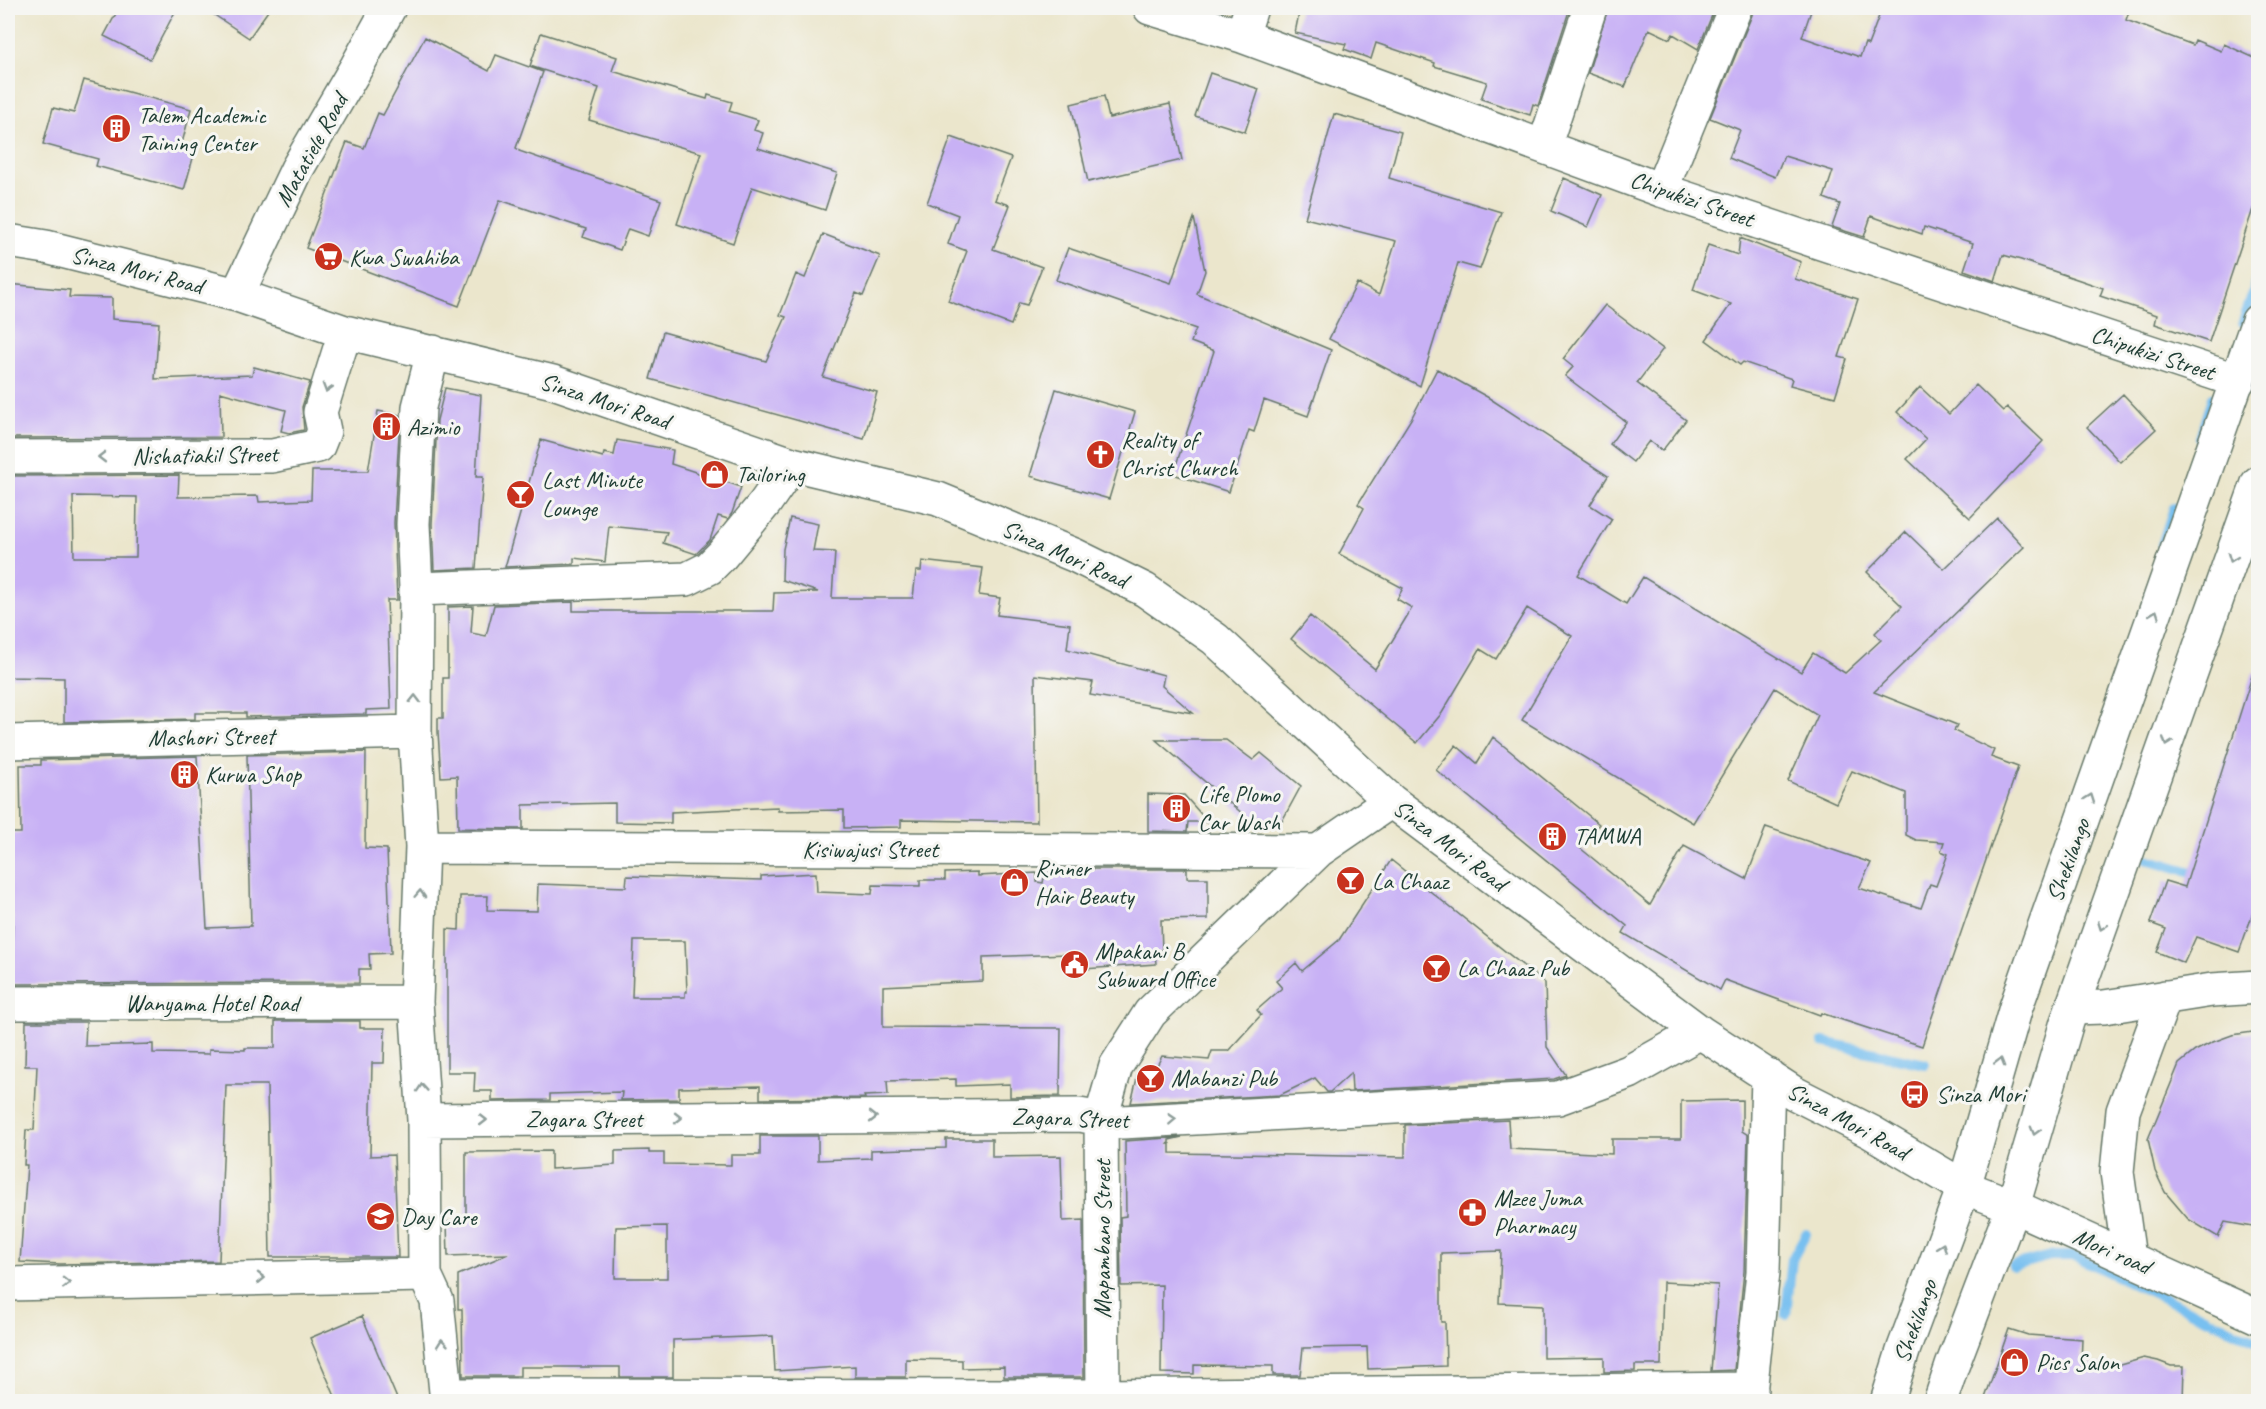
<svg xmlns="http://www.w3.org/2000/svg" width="2266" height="1409" viewBox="0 0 2266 1409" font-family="Caveat,sans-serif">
  <rect width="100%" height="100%" fill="#f6f6f2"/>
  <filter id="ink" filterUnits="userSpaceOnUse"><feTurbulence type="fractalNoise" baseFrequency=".0167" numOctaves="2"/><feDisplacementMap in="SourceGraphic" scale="12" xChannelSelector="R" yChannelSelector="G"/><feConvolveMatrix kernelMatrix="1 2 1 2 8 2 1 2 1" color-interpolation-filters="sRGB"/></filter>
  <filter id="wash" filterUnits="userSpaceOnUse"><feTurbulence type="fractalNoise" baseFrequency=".008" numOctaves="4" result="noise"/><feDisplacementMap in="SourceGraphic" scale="24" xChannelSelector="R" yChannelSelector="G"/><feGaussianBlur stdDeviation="1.35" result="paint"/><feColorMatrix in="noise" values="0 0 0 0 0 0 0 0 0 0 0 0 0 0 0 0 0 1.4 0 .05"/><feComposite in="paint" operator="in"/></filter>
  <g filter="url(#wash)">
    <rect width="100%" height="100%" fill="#ebe6cc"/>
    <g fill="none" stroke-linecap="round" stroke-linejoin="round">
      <path stroke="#78c0f0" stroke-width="10" d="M2243,322L2258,279
        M2200,438L2212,398
        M2162,545L2174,508
        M2136,856L2202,875
        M1823,1042L1925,1064
        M2013,1266L2050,1256H2074L2258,1342
        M1786,1314L1792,1259L1806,1234
        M1778,1402L1780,1396"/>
    </g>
    <g id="blocks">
      <path fill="#c8b1f5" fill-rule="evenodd" d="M119,8H177L150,59L104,36Z
        M204,8H270L249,38Z
        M1300,8H1570L1538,106L1533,104L1530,115L1481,99L1487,82L1434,66L1435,63L1376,43L1371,59L1344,49L1346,44L1295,33Z
        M1608,8H1715L1698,49L1673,34L1670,39L1649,29L1625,87L1588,73Z
        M1753,8H1812L1802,37L1860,57L1865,43L1868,45L1882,8H2130L2126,20L2193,45L2195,40L2221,51L2224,44L2259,60V211L2253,209L2209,342L2155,324L2157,315L2100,296L2103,288L2021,260L2003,255L1995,281L1964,270L1973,243L1924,227L1922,234L1871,216L1864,237L1832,227L1840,204L1824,198L1833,171L1784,156L1775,177L1729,158L1740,130L1710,118L1752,15Z
        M541,33L617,57L612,71L707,99L708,95L732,102L729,111L758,120L754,130L763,133L758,148L837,173L825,210L752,187L733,243L677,224L701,153L589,120L599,88L530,66Z
        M425,37L489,71L496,55L543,72L516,148L519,150V151L661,200L648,236L628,229L620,250L583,237L586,229L500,200L459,306L306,248L347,142L364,148L378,113L383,115Z
        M1210,73L1259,89L1245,132L1195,116Z
        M84,80L191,109L181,147L195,151L184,190L96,166L98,159L43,144L53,108L74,113Z
        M1104,96L1109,118L1170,104L1182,160L1088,182L1071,104Z
        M1334,114L1401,132L1389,178L1501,212L1480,269L1458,263L1420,386L1329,339L1357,283L1379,295L1396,241L1305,218Z
        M951,137L1011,158L995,200L1010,205L993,249L1042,267L1027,305L1019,303L1011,325L948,301L967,251L948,244L958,215L927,203Z
        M1564,178L1602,195L1588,227L1551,211Z
        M1194,218L1205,271L1197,294L1331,350L1308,416L1264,400L1254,432L1249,430L1229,492L1173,474L1214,351L1191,342L1196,329L1056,280L1068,248L1171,283Z
        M823,234L880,256L863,296L856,293L823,377L877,392L864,439L650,379L663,332L766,361L786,317L780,315L796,274L805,278Z
        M1740,238L1801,262L1795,279L1858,299L1839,357L1847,359L1835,397L1790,385L1792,379L1743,362L1740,365L1706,340L1731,304L1693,290L1708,245L1738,255Z
        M8,284L70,290L69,297L112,298V319L159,323L155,379L252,375L254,367L310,382L302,407L304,430L289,433L281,431L286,410L220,392L221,437L8,438Z
        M1605,305L1663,349L1637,383L1686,420L1662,451L1649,441L1633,462L1610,444L1626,422L1565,376L1573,367L1563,359Z
        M1437,369L1489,398L1608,476L1590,505L1612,519L1578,575L1626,604L1643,577L1801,672L1813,653L1845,673L1881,640L1875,633L1902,606L1867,572L1906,532L1944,569L1997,518L2024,547L1874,692L1957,725L1954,731L1994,750L1991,757L2018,767L1922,1046L1821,1013L1820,1015L1725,980L1720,990L1623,933L1627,926L1436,770L1456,745L1477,763L1493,737L1599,824L1580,848L1650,905L1684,846L1746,879L1766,827L1871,863L1859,888L1921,908L1930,884L1936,886L1948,854L1941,851L1944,842L1916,840L1906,835V793L1852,771L1836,803L1788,781L1818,715L1775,688L1693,823L1522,720L1572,636L1527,608L1496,659L1480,649L1442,713L1417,743L1291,639L1310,616L1375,669L1412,608L1397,599L1403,588L1339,554L1364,508L1358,504L1411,419Z
        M1976,385L2003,411L2007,407L2043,441L1970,518L1907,459L1926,439L1897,412L1920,387L1949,414Z
        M445,388L481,395L476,477H483L476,568L434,570L432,524L437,420Z
        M1056,389L1135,412L1109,499L1030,476Z
        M2123,394L2156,429L2120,462L2087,427Z
        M378,411L400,415L394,523L397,600H387L391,709L366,710V714L246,717V713H195V719L64,722V678L8,677V476L179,475L178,497L258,496L259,502L311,500L312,471H368ZM73,496L137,497L136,557H74Z
        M541,440L603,457L604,453L614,455L617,440L673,450L671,464L741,487L732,513L728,519L718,516L710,540L696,554L663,543L667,532L609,526L605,562L574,558V564L505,567Z
        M790,518L818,524L813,551L835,552L832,598H913L916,571H921L922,561L983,568L979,595L1000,598L997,615L1070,624L1067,649L1164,675L1162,686L1193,713L1090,695L1093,682L1035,675L1037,822L901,820V827L844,828V810L778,811V807L671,812V823L615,822V803L523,805V829L458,828L457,776L441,777L438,732V718H443V678H448V607L473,606L471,633L486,636L494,605L573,602V611H773L774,593L818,592L782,580L783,549Z
        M2253,673L2259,674V896L2239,952L2196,937L2184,963L2157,952L2166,929L2150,923L2165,881L2185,887Z
        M1156,740H1226L1253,760L1261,753L1301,786L1282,821L1250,820Z
        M366,752L365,848L387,849L391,953L369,954L370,969H359V983L11,984L13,915H8V833H21L20,765H41V760L197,756L207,928L251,926L247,755Z
        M1148,794L1184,795L1208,822H1188L1187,832L1148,831Z
        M1391,860L1545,983L1547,1047L1566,1075L1554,1079L1352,1091L1351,1073L1330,1092H1327L1315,1078L1280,1095L1131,1103L1138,1074L1153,1073L1162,1056L1209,1060L1212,1051H1228L1261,1015L1257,1010L1282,988L1276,981L1296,963L1302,971L1339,940Z
        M1086,869H1187V878H1208V919L1161,920L1162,952L1155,953L1156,964L1069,970L1068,954L983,957V981L883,986V1027L1061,1028L1060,1096L1010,1097V1084L956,1086V1079L887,1081L888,1095L864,1096L865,1098L760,1099V1086L679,1088V1099L621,1100L622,1092L550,1094V1100L492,1101V1091H474L475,1072H447V929L459,930L460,896H488L487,910L537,911L538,884L626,887L627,876L761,880V876L816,873L817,892L872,894L873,885L920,886V880H945V873L978,872V876L1037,873V882L1043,883L1045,873L1086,871ZM634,941H685L687,992H685V997H632Z
        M275,1021H360V1028H385L384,1063H372L370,1156L394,1155L398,1257H270L267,1085H226L219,1261L60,1264L20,1262L27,1165H24L26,1130H34L37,1066H25L26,1022H86L85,1046L153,1044V1053L209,1054V1049L245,1050V1048H275Z
        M2259,1031V1228L2225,1222L2218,1237L2188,1219L2165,1192L2155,1171L2148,1139L2179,1064L2195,1051L2213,1042L2232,1035Z
        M1742,1100V1131L1748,1135L1744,1271L1734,1370L1711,1371L1718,1285L1663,1282L1661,1365H1635V1371L1604,1372V1357L1543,1358V1305L1499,1303L1501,1251L1441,1253V1322H1445L1446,1366L1368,1369L1367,1347L1303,1348L1300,1375H1273V1366L1194,1365V1374L1161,1373L1162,1285L1121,1286L1120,1217L1126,1216L1125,1141L1182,1137L1169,1140V1143L1167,1144H1170V1153L1405,1157V1125L1508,1120L1510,1149L1612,1154V1139H1681V1101Z
        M760,1136H818V1160L871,1158V1150L946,1148V1139H992V1157L1061,1156L1063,1221L1083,1220L1084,1377H1004V1367L962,1368V1360L906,1359V1377H855V1366L775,1371L773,1336L673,1340V1377H620V1367H520V1376H463L462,1309H458V1275L508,1254L448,1256L447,1222L466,1221V1152L551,1151V1169L615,1165V1151L649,1150V1153H664V1164L731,1165V1155H760ZM667,1226V1278H615L616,1227Z
        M362,1316L398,1401H337L310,1338Z
        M2009,1329L2028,1335L2082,1339L2081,1364L2120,1365L2144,1358L2158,1361L2171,1366H2184L2183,1401H1984Z"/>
    </g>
  </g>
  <g filter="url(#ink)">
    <use href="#blocks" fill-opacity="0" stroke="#667869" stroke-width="1.5"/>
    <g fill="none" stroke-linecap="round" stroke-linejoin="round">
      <defs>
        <path id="minor" d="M1150,8L1242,36L1661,190L2238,381
          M1242,36L1251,8
          M1544,147L1590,8
          M1661,190L1735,8
          M8,241L46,247L237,295L345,332L553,382L792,464L938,499L1074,555L1145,590L1215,639L1391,801L1700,1032L1794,1093L1871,1132L1964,1187L2013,1206L2258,1317
          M237,295L297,169L357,66L389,8
          M433,352L419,407L413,524L416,589L415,732L422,847L416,1002L424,1120L425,1275L437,1301L447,1402
          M8,457L272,456L318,446L324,431L320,412L345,332
          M416,589L687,579L709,568L722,555L765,503L792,464
          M8,742L415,732
          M422,847L1318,851
          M8,1003L416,1002
          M2073,1008L2104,1007L2212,990L2258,987
          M424,1120L1079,1115L1122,1122L1558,1098L1629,1072L1700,1032
          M2129,1258L2117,1172L2123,1111L2165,997
          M8,1284L425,1275
          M447,1395L1103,1396L1751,1389
          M1103,1402L1101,1118L1116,1066L1150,1013L1318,851L1391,801
          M1749,1402L1763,1272L1768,1075"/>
        <path id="major" d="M1887,1402L1904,1348L1964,1187L2016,1007L2258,321
          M1940,1402L1952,1366L2013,1206L2067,1022L2258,483"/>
      </defs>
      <use href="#minor" stroke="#667869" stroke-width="36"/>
      <use href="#major" stroke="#667869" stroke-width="36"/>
      <use href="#minor" stroke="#fff" stroke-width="33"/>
      <use href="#major" stroke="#fff" stroke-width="33"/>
    </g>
    <defs><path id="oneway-chevron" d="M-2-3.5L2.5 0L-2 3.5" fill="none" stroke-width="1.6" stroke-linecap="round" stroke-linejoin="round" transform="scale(1.5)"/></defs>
    <g stroke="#8f9e9a">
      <use href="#oneway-chevron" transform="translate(327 388) rotate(107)"/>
      <use href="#oneway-chevron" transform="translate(102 457) rotate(180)"/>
      <use href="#oneway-chevron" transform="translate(2232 558) rotate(110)"/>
      <use href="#oneway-chevron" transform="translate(2155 614) rotate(-70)"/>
      <use href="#oneway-chevron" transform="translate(415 699) rotate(-89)"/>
      <use href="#oneway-chevron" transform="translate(2167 742) rotate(110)"/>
      <use href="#oneway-chevron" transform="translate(2090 798) rotate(-70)"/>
      <use href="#oneway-chevron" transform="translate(420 894) rotate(-87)"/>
      <use href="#oneway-chevron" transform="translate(2102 926) rotate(110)"/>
      <use href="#oneway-chevron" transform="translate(2000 1062) rotate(-74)"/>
      <use href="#oneway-chevron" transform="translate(422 1088) rotate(-94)"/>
      <use href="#oneway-chevron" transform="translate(873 1117)"/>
      <use href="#oneway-chevron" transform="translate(678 1118)"/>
      <use href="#oneway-chevron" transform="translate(1172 1119) rotate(-3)"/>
      <use href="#oneway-chevron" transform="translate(483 1120)"/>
      <use href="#oneway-chevron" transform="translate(2035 1131) rotate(106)"/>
      <use href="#oneway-chevron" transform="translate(1942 1247) rotate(-70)"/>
      <use href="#oneway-chevron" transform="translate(261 1278) rotate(-1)"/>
      <use href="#oneway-chevron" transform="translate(66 1283) rotate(-1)"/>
      <use href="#oneway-chevron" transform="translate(442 1343) rotate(-96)"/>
    </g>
  </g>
  <defs>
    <symbol id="building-disc" viewBox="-11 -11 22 22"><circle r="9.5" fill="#c8321e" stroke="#f6f6f2"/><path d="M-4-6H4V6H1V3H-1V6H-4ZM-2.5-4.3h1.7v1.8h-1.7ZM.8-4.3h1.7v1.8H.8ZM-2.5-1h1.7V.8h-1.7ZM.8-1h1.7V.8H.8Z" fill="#fff"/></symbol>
    <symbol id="supermarket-disc" viewBox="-11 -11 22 22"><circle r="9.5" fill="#c8321e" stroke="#f6f6f2"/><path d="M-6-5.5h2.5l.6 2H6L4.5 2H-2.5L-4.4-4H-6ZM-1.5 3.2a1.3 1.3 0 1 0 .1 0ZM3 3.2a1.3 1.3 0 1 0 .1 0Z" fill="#fff"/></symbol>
    <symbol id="church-disc" viewBox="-11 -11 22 22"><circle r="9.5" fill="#c8321e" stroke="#f6f6f2"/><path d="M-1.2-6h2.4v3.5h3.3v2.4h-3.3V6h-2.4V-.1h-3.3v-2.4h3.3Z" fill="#fff"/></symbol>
    <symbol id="shop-disc" viewBox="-11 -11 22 22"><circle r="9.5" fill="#c8321e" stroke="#f6f6f2"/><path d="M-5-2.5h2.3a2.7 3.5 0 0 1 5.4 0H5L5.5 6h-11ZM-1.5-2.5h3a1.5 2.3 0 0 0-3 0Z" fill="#fff"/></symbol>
    <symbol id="bar-disc" viewBox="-11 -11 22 22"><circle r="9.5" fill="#c8321e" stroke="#f6f6f2"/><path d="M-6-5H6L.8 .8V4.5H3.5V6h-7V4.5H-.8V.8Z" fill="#fff"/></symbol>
    <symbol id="civic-disc" viewBox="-11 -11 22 22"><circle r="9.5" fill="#c8321e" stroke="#f6f6f2"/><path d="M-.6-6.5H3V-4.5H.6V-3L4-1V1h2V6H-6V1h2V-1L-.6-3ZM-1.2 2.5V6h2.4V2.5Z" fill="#fff"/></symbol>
    <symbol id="bus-disc" viewBox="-11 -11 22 22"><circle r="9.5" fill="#c8321e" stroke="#f6f6f2"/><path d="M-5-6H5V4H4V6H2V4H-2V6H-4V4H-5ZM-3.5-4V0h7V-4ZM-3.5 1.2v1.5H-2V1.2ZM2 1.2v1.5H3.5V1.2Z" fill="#fff"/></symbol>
    <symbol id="pharmacy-disc" viewBox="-11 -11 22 22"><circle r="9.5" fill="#c8321e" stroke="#f6f6f2"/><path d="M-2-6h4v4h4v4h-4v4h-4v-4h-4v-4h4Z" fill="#fff"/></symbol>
    <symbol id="school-disc" viewBox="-11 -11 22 22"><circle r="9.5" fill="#c8321e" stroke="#f6f6f2"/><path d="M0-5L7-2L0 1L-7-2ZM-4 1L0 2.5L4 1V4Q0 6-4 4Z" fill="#fff"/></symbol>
  </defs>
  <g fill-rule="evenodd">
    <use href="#building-disc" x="100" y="112" width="33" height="33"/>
    <use href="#supermarket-disc" x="312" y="240" width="33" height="33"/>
    <use href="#building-disc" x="370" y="410" width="33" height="33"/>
    <use href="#church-disc" x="1084" y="438" width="33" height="33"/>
    <use href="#shop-disc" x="698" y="458" width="33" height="33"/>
    <use href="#bar-disc" x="504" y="478" width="33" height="33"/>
    <use href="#building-disc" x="168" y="758" width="33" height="33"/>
    <use href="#building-disc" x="1160" y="792" width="33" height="33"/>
    <use href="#building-disc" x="1536" y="820" width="33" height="33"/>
    <use href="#bar-disc" x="1334" y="864" width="33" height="33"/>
    <use href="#shop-disc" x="998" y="866" width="33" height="33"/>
    <use href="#civic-disc" x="1058" y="948" width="33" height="33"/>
    <use href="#bar-disc" x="1420" y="952" width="33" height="33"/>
    <use href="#bar-disc" x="1134" y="1062" width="33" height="33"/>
    <use href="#bus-disc" x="1898" y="1078" width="33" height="33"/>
    <use href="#pharmacy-disc" x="1456" y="1196" width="33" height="33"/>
    <use href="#school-disc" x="364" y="1200" width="33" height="33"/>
    <use href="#shop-disc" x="1998" y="1346" width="33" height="33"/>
  </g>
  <g text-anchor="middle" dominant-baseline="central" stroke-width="6" stroke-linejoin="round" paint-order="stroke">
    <g font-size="24" fill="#1f3d34" stroke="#f6f6f2" text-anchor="start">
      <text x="138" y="115">Talem Academic<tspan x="138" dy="28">Taining Center</tspan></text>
      <text x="349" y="257">Kwa Swahiba</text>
      <text x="407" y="427">Azimio</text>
      <text x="1121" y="440">Reality of<tspan x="1121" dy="28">Christ Church</tspan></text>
      <text x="736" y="474">Tailoring</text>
      <text x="542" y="480">Last Minute<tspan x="542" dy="28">Lounge</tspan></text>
      <text x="205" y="774">Kurwa Shop</text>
      <text x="1198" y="794">Life Plomo<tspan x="1198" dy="28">Car Wash</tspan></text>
      <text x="1574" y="836">TAMWA</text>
      <text x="1035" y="868">Rinner<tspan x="1035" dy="28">Hair Beauty</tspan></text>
      <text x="1372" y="881">La Chaaz</text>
      <text x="1095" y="951">Mpakani B<tspan x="1095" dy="28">Subward Office</tspan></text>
      <text x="1457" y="968">La Chaaz Pub</text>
      <text x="1171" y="1078">Mabanzi Pub</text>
      <text x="1936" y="1094">Sinza Mori</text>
      <text x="1494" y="1198">Mzee Juma<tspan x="1494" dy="28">Pharmacy</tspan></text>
      <text x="401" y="1217">Day Care</text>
      <text x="2036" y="1362">Pics Salon</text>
    </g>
    <g font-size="24" fill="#1f3d34" stroke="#f6f6f2">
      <text transform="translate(311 150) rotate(-61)">Matatiele Road</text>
      <text transform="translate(1692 199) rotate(19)">Chipukizi Street</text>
      <text transform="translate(137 270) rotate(14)">Sinza Mori Road</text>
      <text transform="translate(2153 353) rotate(18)">Chipukizi Street</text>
      <text transform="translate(605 401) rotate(18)">Sinza Mori Road</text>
      <text transform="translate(205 455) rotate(-1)">Nishatiakil Street</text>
      <text transform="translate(1065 554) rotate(24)">Sinza Mori Road</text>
      <text transform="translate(211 737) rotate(-1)">Mashori Street</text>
      <text transform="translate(1450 845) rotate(37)">Sinza Mori Road</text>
      <text x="870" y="849">Kisiwajusi Street</text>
      <text transform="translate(2068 860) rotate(-70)">Shekilango</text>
      <text x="212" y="1003">Wanyama Hotel Road</text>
      <text transform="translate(1070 1118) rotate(2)">Zagara Street</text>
      <text x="584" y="1119">Zagara Street</text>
      <text transform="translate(1848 1121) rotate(29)">Sinza Mori Road</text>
      <text transform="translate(1102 1239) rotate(-90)">Mapambano Street</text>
      <text transform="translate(2112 1251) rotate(24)">Mori road</text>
      <text transform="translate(1915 1321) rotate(-70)">Shekilango</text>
    </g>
  </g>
  <rect width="2266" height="1409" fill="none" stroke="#f6f6f2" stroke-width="30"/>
</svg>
